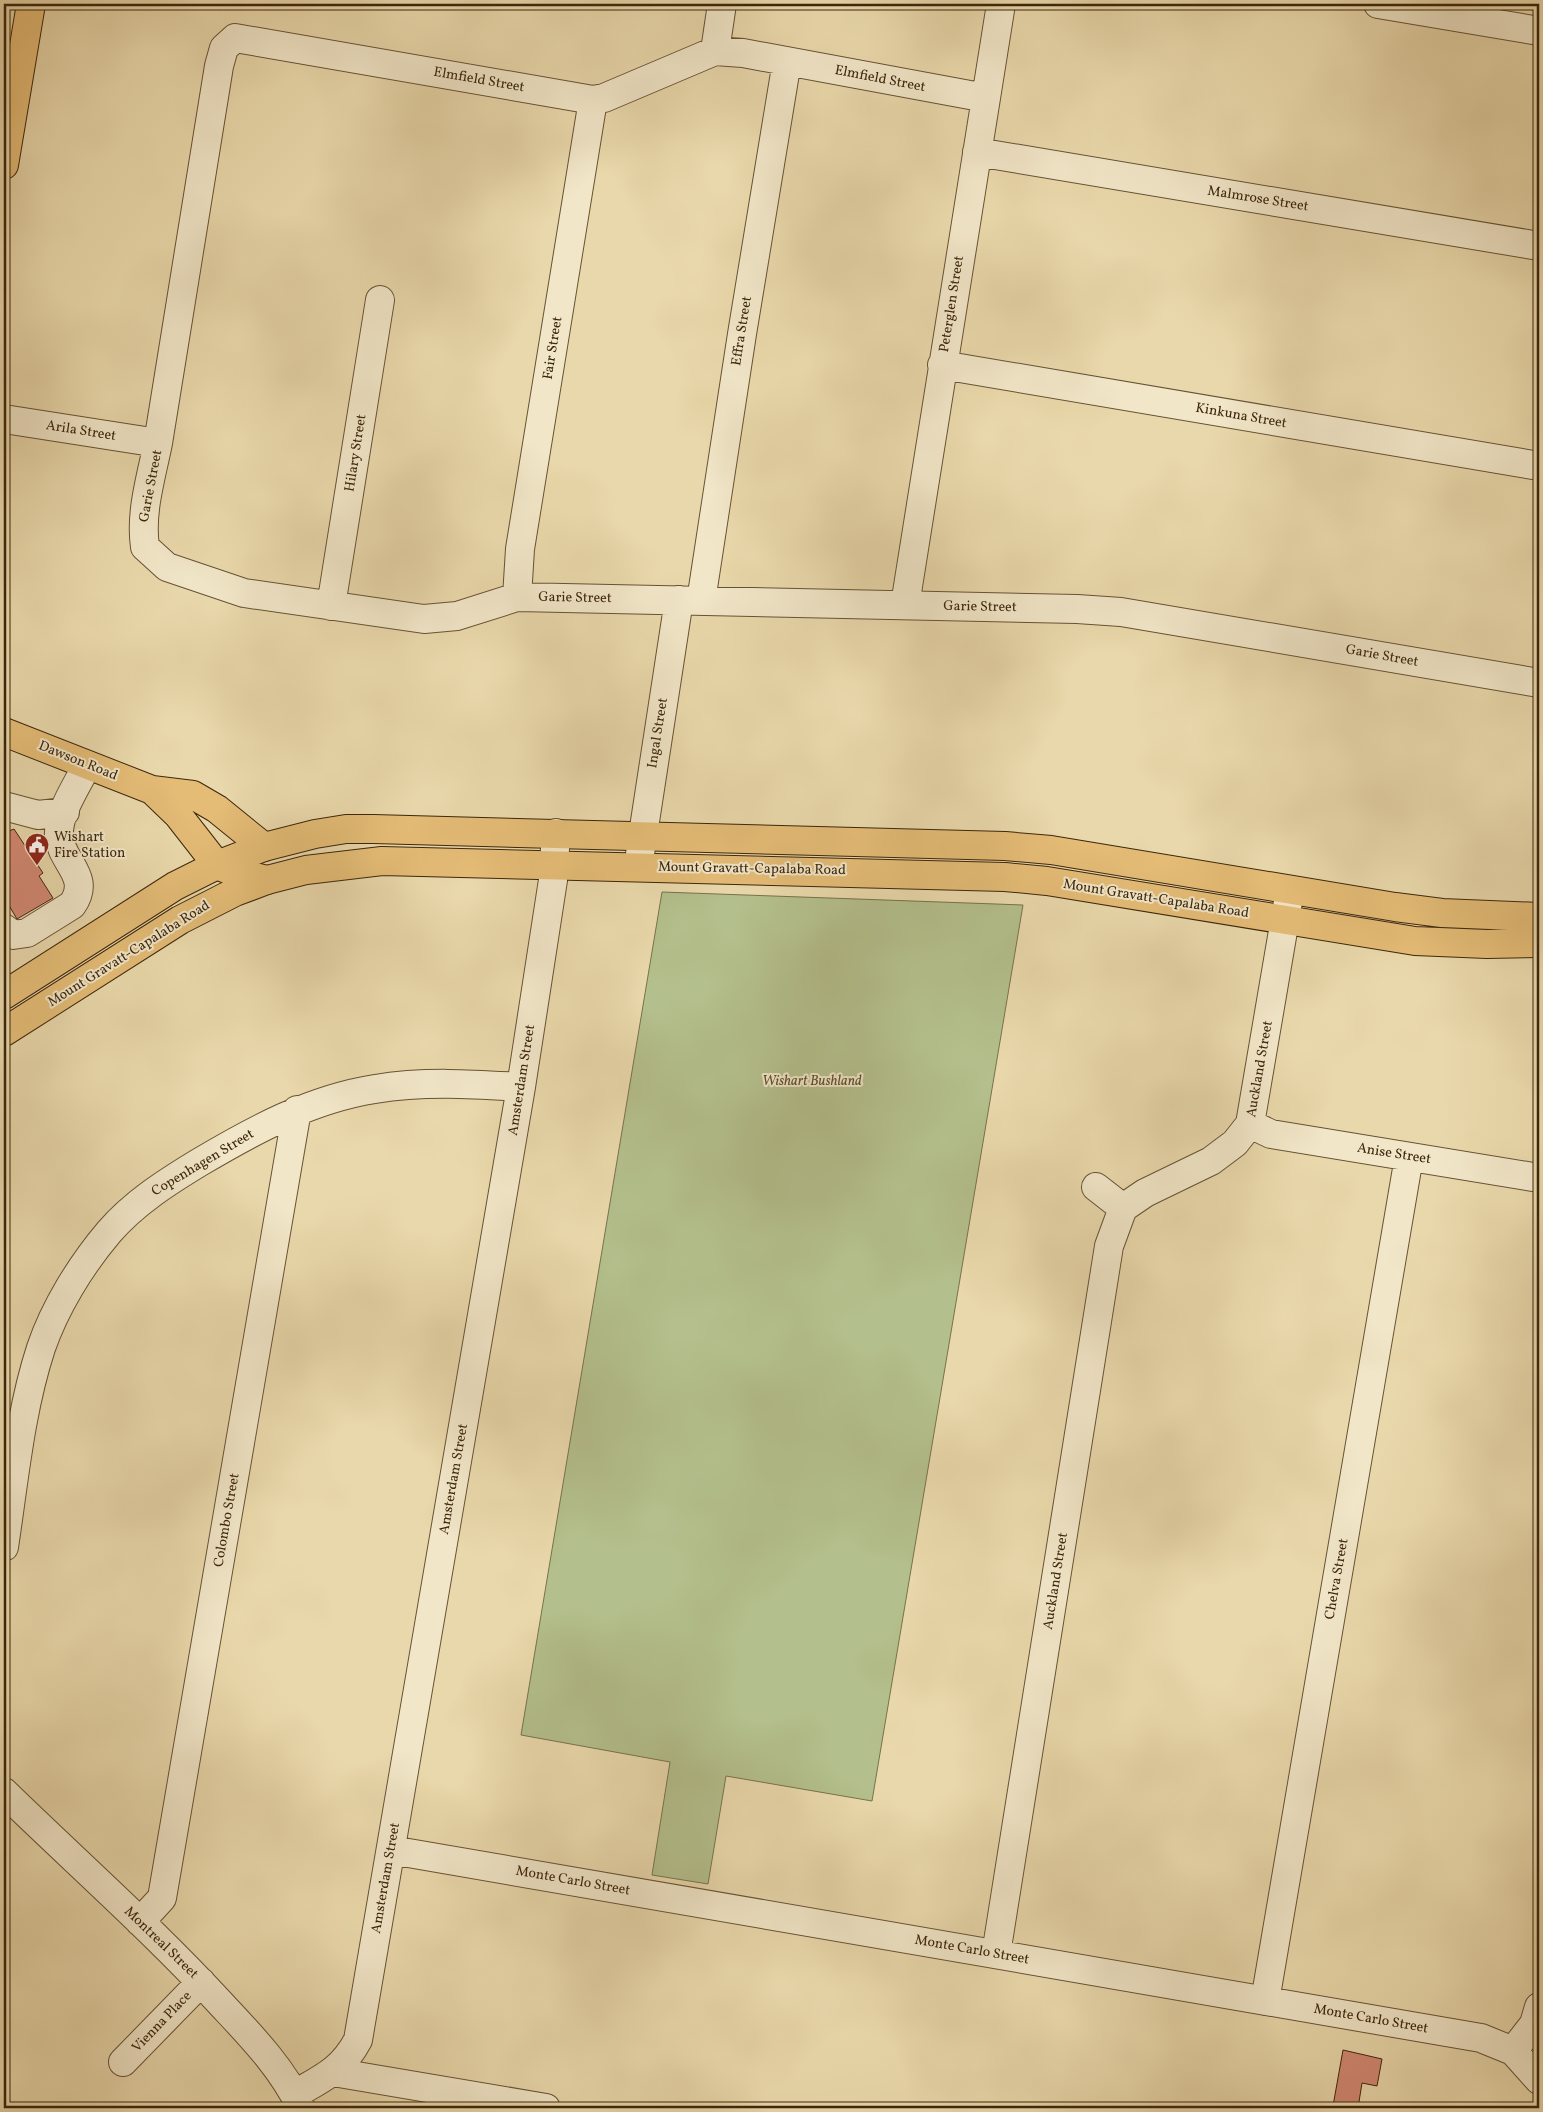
<svg xmlns="http://www.w3.org/2000/svg" width="1543" height="2112" viewBox="0 0 1543 2112" font-family="Vollkorn,serif">
  <rect width="100%" height="100%" fill="#e9d8ab"/>
  <filter id="stains"><feTurbulence type="fractalNoise" baseFrequency=".004" numOctaves="4"/><feColorMatrix values="0 0 0 0 .2 0 0 0 0 .09 0 0 0 0 .02 0 0 0 .5 -.17"/></filter>
  <radialGradient id="worn" r=".72"><stop offset=".6" stop-color="#630" stop-opacity="0"/><stop offset="1" stop-color="#630" stop-opacity=".3"/></radialGradient>
  <path fill="#b3bf8c" stroke="#78724c" d="M662,892L1023,905L872,1801L726,1776L708,1884L652,1875L670,1762L521,1735Z"/>
  <path fill="#d28873" stroke="#3c260c" d="M14,829L43,873L39,876L53,898L17,919L4,897V833Z
    M1343,2050L1382,2059L1377,2086L1362,2083L1358,2108L1333,2106Z"/>
  <g fill="none" stroke-linecap="round" stroke-linejoin="round">
    <defs>
      <path id="minor" d="M1378,4L1539,31
        M715,51L722,4
        M986,98L743,53L715,51L604,98L593,100L235,38L224,48L219,66L158,443C151,478 140,512 145,547L167,567L244,593L424,619L457,616L517,597L1077,609L1121,612L1539,683
        M977,152L1539,246
        M942,365L1539,466
        M4,419L158,443
        M517,597L520,549L593,100
        M701,601L742,334L787,61
        M905,605L1001,4
        M331,606L380,300
        M4,806L38,815L65,812
        M638,867L679,600
        M4,928L13,935L27,933L72,905C92,877 62,863 59,837C57,814 77,786 87,765
        M1250,1124L1271,1134L1539,1178
        M1096,1187L1123,1208
        M4,1547C14,1482 20,1412 41,1348C55,1307 81,1265 109,1232C134,1203 167,1182 200,1162C254,1130 311,1099 375,1089C423,1081 472,1084 521,1087
        M4,1792C77,1863 154,1931 223,2006C252,2037 283,2069 301,2108
        M391,1850L1481,2038L1513,2051L1539,2080
        M140,1922L162,1898L297,1110
        M996,1954L1109,1246L1123,1208L1145,1193L1211,1161L1235,1143L1250,1124L1290,890
        M1265,2001L1409,1157
        M1513,2051L1534,2024L1539,2007
        M123,2062L201,1982
        M333,2072L546,2108
        M295,2094C323,2078 342,2070 358,2040L521,1087L553,880L556,833"/>
      <path id="major" d="M4,165L31,4
        M4,732L152,790L193,795L217,809L264,847
        M152,790L178,815L217,865L231,871L267,880"/>
      <path id="highway" d="M4,995L175,886L217,865L264,847L315,834L346,829H373L1005,846L1051,850L1395,907L1442,913L1539,917
        M4,1032L180,920L235,892L267,880L306,870L382,861L1005,877L1047,881L1415,941L1487,944L1539,943"/>
    </defs>
    <use href="#minor" stroke="#675234" stroke-width="30"/>
    <use href="#major" stroke="#3c260c" stroke-width="30"/>
    <use href="#highway" stroke="#3c260c" stroke-width="30"/>
    <use href="#minor" stroke="#f1e6c8" stroke-width="28"/>
    <use href="#major" stroke="#e4bc76" stroke-width="28"/>
    <use href="#highway" stroke="#e4bc76" stroke-width="28"/>
  </g>
  <defs>
    <symbol id="civic-pin" viewBox="-11 -11 22 30"><path d="M0 17L-7.5 6A9.5 9.5 0 1 1 7.5 6Z" fill="#8f2418" stroke="#f1e6c8"/><path d="M-.6-6.5H3V-4.5H.6V-3L4-1V1h2V6H-6V1h2V-1L-.6-3ZM-1.2 2.5V6h2.4V2.5Z" fill="#fff"/></symbol>
  </defs>
  <g fill-rule="evenodd">
    <use href="#civic-pin" x="23" y="831" width="28" height="38"/>
  </g>
  <g text-anchor="middle" dominant-baseline="central" stroke-width="4" stroke-linejoin="round" paint-order="stroke">
    <g font-size="14" fill="#3c260c" stroke="#f1e6c8">
      <text transform="translate(880 79) rotate(11)">Elmfield Street</text>
      <text transform="translate(479 80) rotate(10)">Elmfield Street</text>
      <text transform="translate(1258 199) rotate(9)">Malmrose Street</text>
      <text transform="translate(952 304) rotate(-81)">Peterglen Street</text>
      <text transform="translate(742 331) rotate(-81)">Effra Street</text>
      <text transform="translate(553 348) rotate(-81)">Fair Street</text>
      <text transform="translate(1241 416) rotate(10)">Kinkuna Street</text>
      <text transform="translate(81 431) rotate(9)">Arila Street</text>
      <text transform="translate(356 453) rotate(-81)">Hilary Street</text>
      <text transform="translate(151 486) rotate(-79)">Garie Street</text>
      <text transform="translate(575 598) rotate(1)">Garie Street</text>
      <text transform="translate(980 607) rotate(1)">Garie Street</text>
      <text transform="translate(1382 656) rotate(10)">Garie Street</text>
      <text transform="translate(658 733) rotate(-81)">Ingal Street</text>
      <text transform="translate(78 761) rotate(22)">Dawson Road</text>
      <text transform="translate(752 869) rotate(1)">Mount Gravatt-Capalaba Road</text>
      <text transform="translate(1156 899) rotate(9)">Mount Gravatt-Capalaba Road</text>
      <text transform="translate(129 954) rotate(-32)">Mount Gravatt-Capalaba Road</text>
      <text transform="translate(1260 1069) rotate(-80)">Auckland Street</text>
      <text transform="translate(522 1080) rotate(-81)">Amsterdam Street</text>
      <text transform="translate(1394 1154) rotate(9)">Anise Street</text>
      <text transform="translate(203 1163) rotate(-31)">Copenhagen Street</text>
      <text transform="translate(454 1479) rotate(-80)">Amsterdam Street</text>
      <text transform="translate(227 1520) rotate(-80)">Colombo Street</text>
      <text transform="translate(1337 1579) rotate(-80)">Chelva Street</text>
      <text transform="translate(1056 1581) rotate(-81)">Auckland Street</text>
      <text transform="translate(386 1878) rotate(-80)">Amsterdam Street</text>
      <text transform="translate(573 1881) rotate(10)">Monte Carlo Street</text>
      <text transform="translate(161 1943) rotate(44)">Montreal Street</text>
      <text transform="translate(972 1950) rotate(10)">Monte Carlo Street</text>
      <text transform="translate(1371 2019) rotate(10)">Monte Carlo Street</text>
      <text transform="translate(162 2022) rotate(-46)">Vienna Place</text>
    </g>
    <g font-size="14" fill="#3c260c" stroke="#f1e6c8" text-anchor="start">
      <text x="54" y="837">Wishart<tspan x="54" dy="16">Fire Station</tspan></text>
    </g>
    <g font-size="14" font-style="italic" fill="#5a4c2c" stroke="#f1e6c8">
      <text x="812" y="1081">Wishart Bushland</text>
    </g>
  </g>
  <rect width="1543" height="2112" fill="none" stroke="#e9d8ab" stroke-width="20"/>
  <rect x="5" y="5" width="1533" height="2102" fill="none" stroke="#3c260c" stroke-width="2.5"/>
  <rect x="10" y="10" width="1523" height="2092" fill="none" stroke="#3c260c"/>
  <rect width="100%" height="100%" filter="url(#stains)"/>
  <rect width="100%" height="100%" fill="url(#worn)"/>
</svg>
